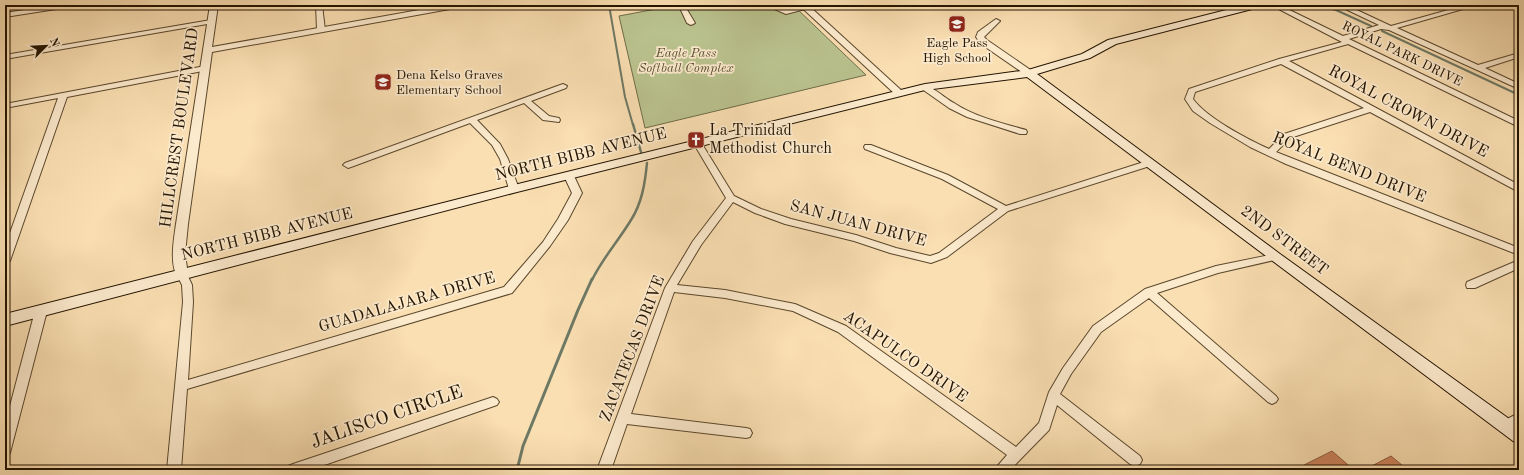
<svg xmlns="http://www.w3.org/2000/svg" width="1524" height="475" viewBox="0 0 1524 475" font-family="'Old Standard TT',serif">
  <rect width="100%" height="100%" fill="#fadfb2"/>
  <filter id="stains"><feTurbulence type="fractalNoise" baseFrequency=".005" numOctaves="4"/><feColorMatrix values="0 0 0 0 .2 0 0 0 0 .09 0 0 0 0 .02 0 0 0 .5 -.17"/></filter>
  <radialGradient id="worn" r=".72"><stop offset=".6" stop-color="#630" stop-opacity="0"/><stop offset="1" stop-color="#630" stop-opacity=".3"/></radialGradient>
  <path fill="#bac38f" stroke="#6f6c48" d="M677,5H793L866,75L645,128L619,16Z"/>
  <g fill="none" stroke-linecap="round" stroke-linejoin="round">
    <path stroke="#6e7965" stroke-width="2" d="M609,5L625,97L633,125
      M1317,5L1336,10L1371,26
      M1382,31L1519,95"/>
    <path stroke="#6e7965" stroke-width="2.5" d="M633,124L641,152
      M592,280C602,259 619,240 631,220C642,203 645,183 647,163"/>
    <path stroke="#6e7965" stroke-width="3" d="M517,470L523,446L578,310L592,279"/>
  </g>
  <path fill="#cd845d" stroke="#905c41" d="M1332,451L1354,470H1294Z
    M1391,456L1408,470H1364Z"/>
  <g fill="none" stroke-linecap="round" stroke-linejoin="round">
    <defs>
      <path id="minor" d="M56,5H72L69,7L5,17V13Z
        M316,5H322L325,30L321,32L317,30Z
        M682,5H688L686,8L695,23L691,25L687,23L680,8Z
        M765,5H774L787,10L806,6L809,8L786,14Z
        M1271,5H1279L1343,36L1379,25L1337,5H1346L1391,26L1466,5H1477L1397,28L1478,65L1519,53V57L1485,68L1519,84V89L1389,30L1381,29L1349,39L1519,121V127L1348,44L1289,61L1519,185V192L1370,112L1290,138L1276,152L1519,248V255L1286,164L1250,147L1210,123L1193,111L1185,99L1189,89L1279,59L1342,42ZM1281,64L1364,108L1284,134L1269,149C1247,139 1207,118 1193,99L1195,92Z
        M996,19L1000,21L984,37L987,40L1032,71V75H1026L981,44L976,37L978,32Z
        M211,20L215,22L213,23L5,59V55Z
        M205,66L209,68L208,70L67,97L10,261L5,264V247L58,98L5,108V104Z
        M563,84L567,86L566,88L531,101L549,116L559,118L560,120L559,122L543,120L524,103L477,120L500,144L508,159L519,189L517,191H511L509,189L500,159L492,145L470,123L351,167L348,168L343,165L345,163Z
        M922,85C930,84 946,99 954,103C975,117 1002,123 1026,130L1027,132L1026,134H1020L967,117L949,108L922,89Z
        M698,141L702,144L734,196L761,209L791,219L856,235L896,248L930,256L939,253L998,209L942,179L865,149L864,147L865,145H871L948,175L1006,206L1147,161H1153L1154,163L1153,165L1008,211L947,257L931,263L890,253L854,241L785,224L755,213L733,202L701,245L677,285L725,290L795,304L846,326L1016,447L1039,423L1049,392L1063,368L1093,326L1145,289L1216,266L1275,254L1279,255L1280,257L1279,259L1218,273L1157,293L1276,396L1278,399L1276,402L1272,404L1268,402L1149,298L1101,332L1071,374L1060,394L1140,456L1142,460L1140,464L1135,466L1130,464L1057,405L1049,430L1010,470H994L1007,455L838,332L793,311L725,298L674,292L631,414L746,428L750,429L752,433L750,437L746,438L627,424L611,470H597L665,288L693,241L726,198L694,144Z
        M569,173L574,176L582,193L568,220L550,246L512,293L187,389L181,470H167L183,302L182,285L177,275L178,272H186L192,285L193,302L188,380L504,287L543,242L558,219L572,193L564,176Z
        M1519,260V268L1475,288H1467L1466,285L1467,282Z
        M41,307L45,308L47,311L11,449L10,453L5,454V425L35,311L37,308Z
        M493,397L497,399L499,402L497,405L310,470H286L288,466L293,464Z
        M1519,413V424L1505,431L1501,430L1499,426L1501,422Z"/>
      <path id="tertiary" d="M210,5H218L212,47L447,5H465L461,7L212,52L188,224L185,254L188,275L186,278L182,279L178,278C169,264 174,239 176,224Z
        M799,5H808L902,91L904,93L902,95H896Z"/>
      <path id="secondary" d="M1246,5H1262L1260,7L1116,44L1090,58L1037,74L1280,254L1519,426V443L1513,441L1027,77L925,90L517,192L5,326V314L514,185L925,84L1028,70L1082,54L1108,40Z"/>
    </defs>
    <use href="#minor" stroke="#5a472c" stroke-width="2"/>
    <use href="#tertiary" stroke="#5a472c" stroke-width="2"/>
    <use href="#secondary" stroke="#241400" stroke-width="2"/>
    <use href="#minor" fill="#fceacd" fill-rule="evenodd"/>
    <use href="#tertiary" fill="#fceacd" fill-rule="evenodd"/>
    <use href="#secondary" fill="#fceacd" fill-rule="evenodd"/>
  </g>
  <defs>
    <symbol id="school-square" viewBox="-11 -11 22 22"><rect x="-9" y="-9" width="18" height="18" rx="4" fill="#8f2418" stroke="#fceacd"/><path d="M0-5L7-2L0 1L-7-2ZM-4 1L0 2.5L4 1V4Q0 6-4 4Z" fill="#fff"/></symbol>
    <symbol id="church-square" viewBox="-11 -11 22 22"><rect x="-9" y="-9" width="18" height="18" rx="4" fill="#8f2418" stroke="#fceacd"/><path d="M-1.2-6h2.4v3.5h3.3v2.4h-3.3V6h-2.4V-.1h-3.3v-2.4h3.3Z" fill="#fff"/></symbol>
  </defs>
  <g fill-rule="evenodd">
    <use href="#school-square" x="947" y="14" width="20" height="20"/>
    <use href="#school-square" x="373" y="72" width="20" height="20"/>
    <use href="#church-square" x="686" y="130" width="20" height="20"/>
  </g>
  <g text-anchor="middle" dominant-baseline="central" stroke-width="3.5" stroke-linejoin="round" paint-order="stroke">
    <g font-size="13" fill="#241400" stroke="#fceacd">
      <text x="957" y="43">Eagle Pass<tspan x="957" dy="15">High School</tspan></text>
      <text x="396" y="75" text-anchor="start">Dena Kelso Graves<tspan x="396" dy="15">Elementary School</tspan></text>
    </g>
    <g font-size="13" font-style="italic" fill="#585132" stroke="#fceacd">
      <text x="686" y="53">Eagle Pass<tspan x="686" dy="15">Softball Complex</tspan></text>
    </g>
    <g font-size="13" fill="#241400" stroke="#fceacd">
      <text transform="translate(1402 54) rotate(26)">ROYAL PARK DRIVE</text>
    </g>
    <g font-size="16" fill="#241400" stroke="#fceacd">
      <text transform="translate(1408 112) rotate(28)">ROYAL CROWN DRIVE</text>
      <text transform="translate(180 128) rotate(-82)">HILLCREST BOULEVARD</text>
      <text transform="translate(581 155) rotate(-14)">NORTH BIBB AVENUE</text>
      <text transform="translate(1349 168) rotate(22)">ROYAL BEND DRIVE</text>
      <text transform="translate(858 224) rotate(15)">SAN JUAN DRIVE</text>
      <text transform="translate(267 235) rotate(-14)">NORTH BIBB AVENUE</text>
      <text transform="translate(1284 241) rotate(37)">2ND STREET</text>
      <text transform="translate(407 303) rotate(-16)">GUADALAJARA DRIVE</text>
      <text transform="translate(633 349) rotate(-69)">ZACATECAS DRIVE</text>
      <text transform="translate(905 357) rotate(35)">ACAPULCO DRIVE</text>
    </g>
    <g font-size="16" fill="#241400" stroke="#fceacd" text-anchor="start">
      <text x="709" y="131">La Trinidad<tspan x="709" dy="18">Methodist Church</tspan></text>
    </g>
    <g font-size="19" fill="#241400" stroke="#fceacd">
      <text transform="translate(387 418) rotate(-19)">JALISCO CIRCLE</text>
    </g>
  </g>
  <rect width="1524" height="475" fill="none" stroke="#fadfb2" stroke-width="20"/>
  <rect x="6" y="6" width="1512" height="463" fill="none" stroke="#241400" stroke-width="2"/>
  <rect x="10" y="10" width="1504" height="455" fill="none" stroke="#241400"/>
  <g transform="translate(46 46) rotate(66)" stroke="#fceacd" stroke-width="3" paint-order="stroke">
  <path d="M0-3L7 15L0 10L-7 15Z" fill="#241400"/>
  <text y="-6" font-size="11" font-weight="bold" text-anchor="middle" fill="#241400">N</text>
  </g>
  <rect width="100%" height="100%" filter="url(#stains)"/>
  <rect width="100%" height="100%" fill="url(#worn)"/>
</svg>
